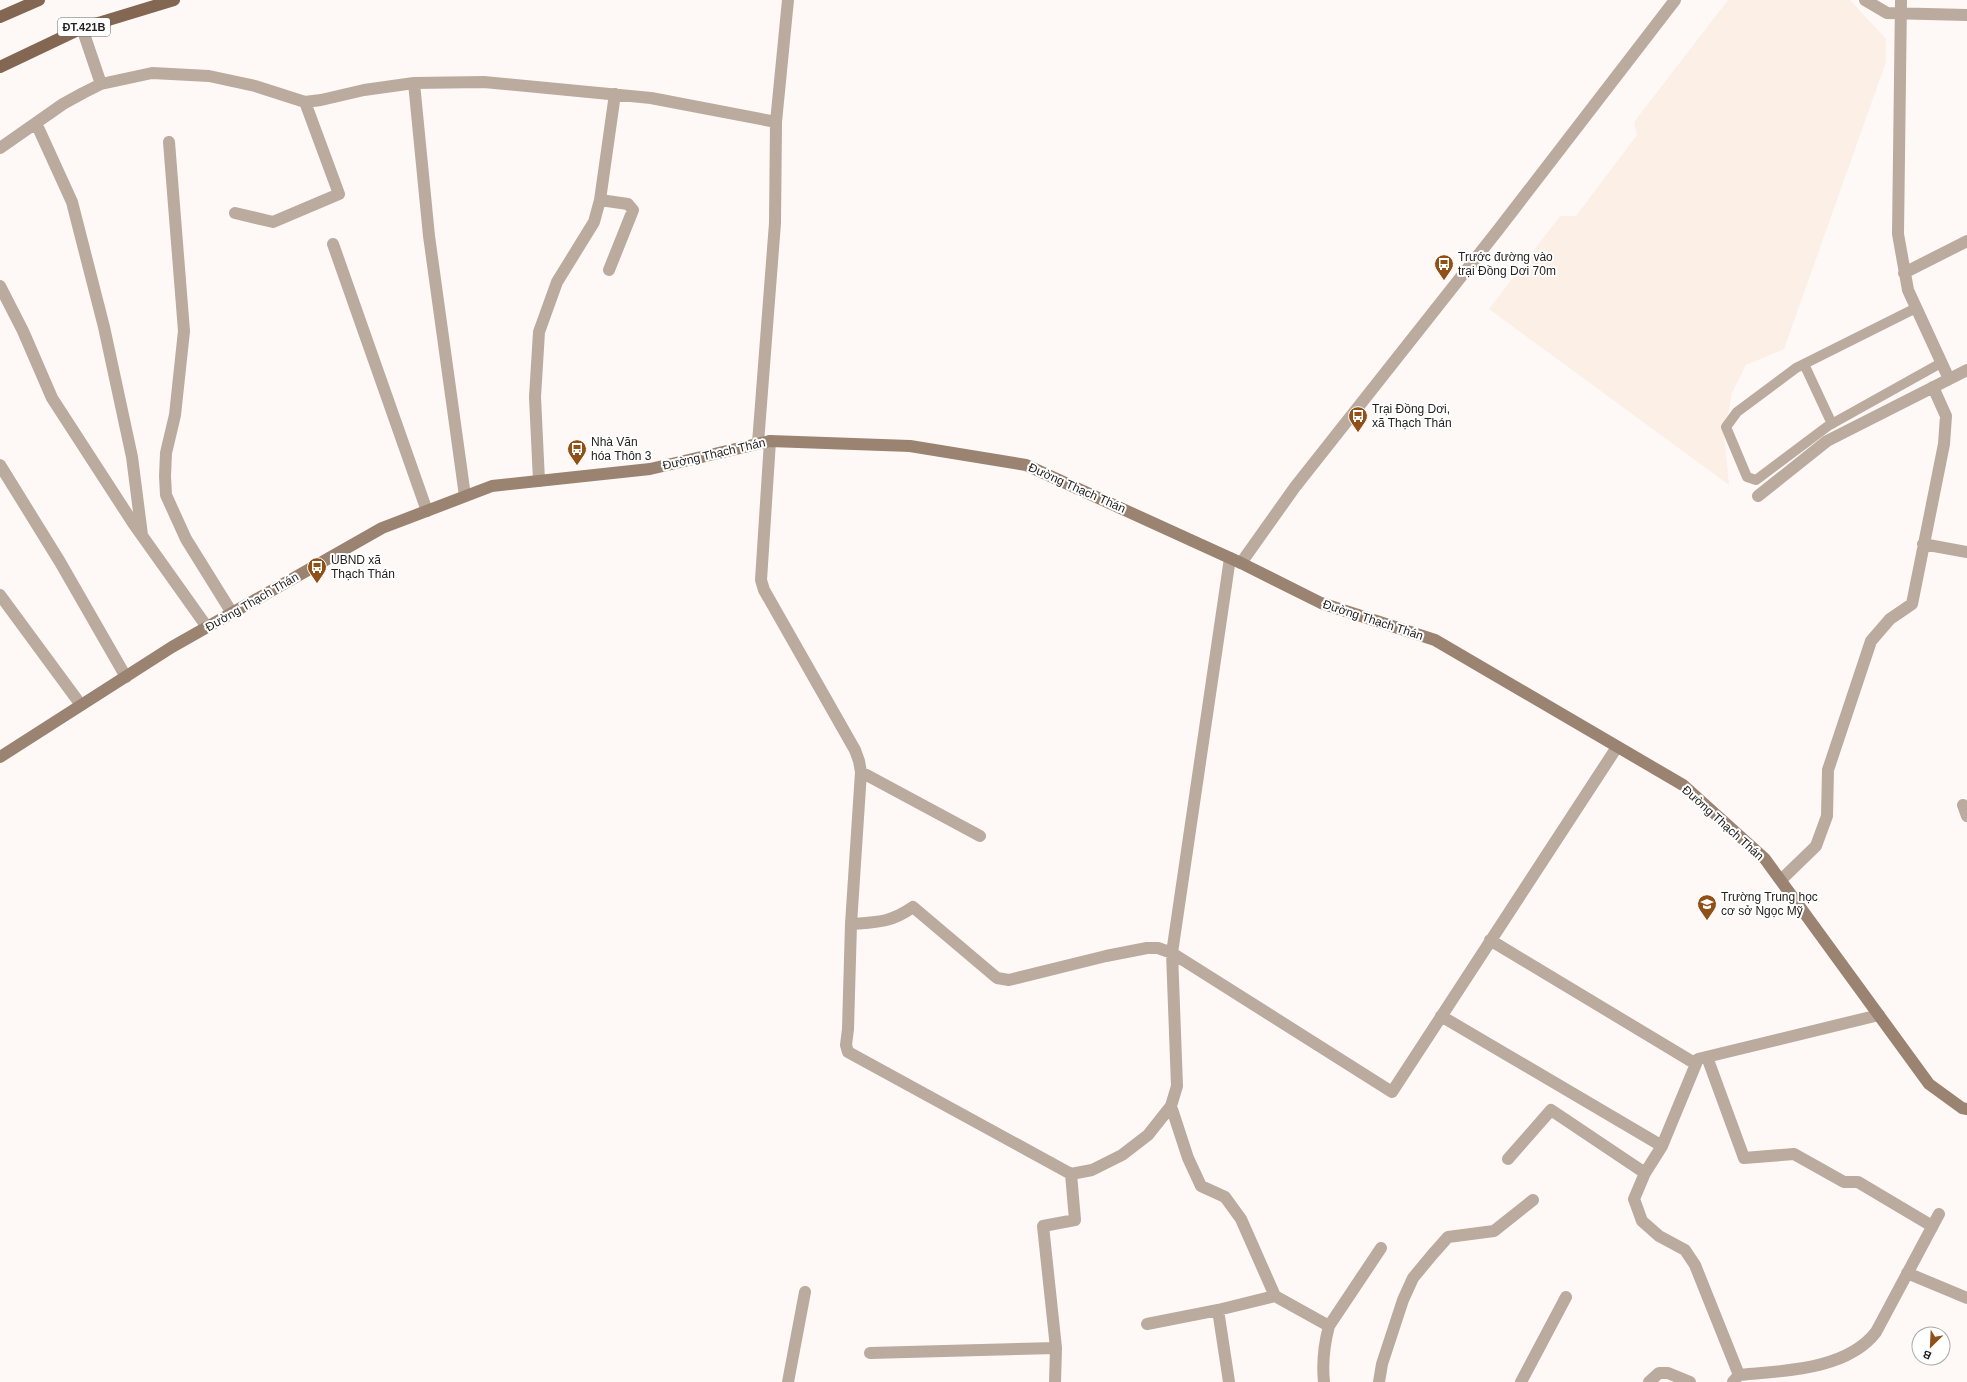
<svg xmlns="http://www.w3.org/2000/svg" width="1967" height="1382" viewBox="0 0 1967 1382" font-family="Arial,sans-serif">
  <rect width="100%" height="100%" fill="#fef9f6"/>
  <path fill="#fbefe6" d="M1728,0H1850L1886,39V62L1784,349L1746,365L1732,393L1724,435L1729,485L1489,309L1560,216H1576L1637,135L1634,122Z"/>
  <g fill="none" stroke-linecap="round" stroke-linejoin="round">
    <path stroke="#bbaa9e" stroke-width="10" d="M1916,308L1796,368L1737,412L1726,427L1747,477L1756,480L1828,426L1941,363
      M1804,364L1832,424"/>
    <path stroke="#bbaa9e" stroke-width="12" d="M1865,0L1887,13L1967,15
      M1901,0L1898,234L1908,290L1949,379
      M82,28L101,84
      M414,83L429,236L465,496
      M36,123L72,202L104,327L132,457L142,535
      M169,142L184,331L175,415L166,453L165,476L166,495L186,539L232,613
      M0,148L63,104L83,93L101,84L152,73L209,76L255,86L305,102L321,100L364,90L414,83L484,82L651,98L776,122
      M600,200L628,204L633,210L609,270
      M235,213L273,222L339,194L305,102
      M333,244L427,511
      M1904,273L1967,241
      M0,286L23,331L52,398L133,523L207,627
      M770,441L761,580L764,590L855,750L859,761L861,772L851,924L848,1029L846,1045L848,1052L1071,1174L1092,1170L1122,1155L1148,1135L1171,1106L1177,1086L1172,953L1230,558
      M758,443L775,223L776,122L788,0
      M0,465L60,562L126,677
      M539,481L535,397L539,332L557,282L594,222L600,200L615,94
      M1758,496L1827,441L1967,370
      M1923,544L1967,552
      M1241,563L1295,487L1498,230L1675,0
      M0,595L81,705
      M861,772L980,836
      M1963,805L1967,816
      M1781,880L1816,846L1827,816L1828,770L1871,641L1890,619L1912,604L1944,444L1946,416L1933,387
      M851,924C877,922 890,923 913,907L997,978L1009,980L1106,956L1147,948H1158L1172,953L1392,1092L1617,747
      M1490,940L1696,1064
      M1441,1016L1662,1146
      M1707,1057L1744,1158L1794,1154L1844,1182H1858L1932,1226
      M1508,1159L1551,1110L1645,1173
      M1907,1273L1967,1298
      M1275,1296L1329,1326
      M1218,1310L1229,1382
      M1147,1324L1218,1310L1275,1296L1241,1219L1225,1197L1201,1186L1188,1158L1171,1106
      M1056,1348L1043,1226L1075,1220L1071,1174
      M870,1353L1056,1348L1055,1382
      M1739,1375C1783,1371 1847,1370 1876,1332L1939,1214
      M788,1382L805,1292
      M1324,1382C1322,1363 1324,1345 1329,1326L1381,1248
      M1379,1382L1382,1364L1403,1300L1413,1278L1432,1255L1448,1237L1494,1231L1533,1200
      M1521,1382L1566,1297
      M1649,1382L1659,1373H1668L1690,1382
      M1733,1382L1739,1375L1695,1265L1685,1250L1659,1236L1642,1221L1634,1199L1645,1173L1662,1146L1698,1059L1879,1015"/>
    <path stroke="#9b8371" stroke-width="12" d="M0,757L172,647L382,528L492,486L650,469L770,441L910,446L1026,465L1241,563L1321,603L1435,640L1683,785L1765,859L1929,1084L1962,1108L1967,1109"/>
    <path stroke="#846752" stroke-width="12" d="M0,17L39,0
      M0,67L82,28L174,0"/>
  </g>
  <defs>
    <symbol id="bus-pin" viewBox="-11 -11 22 30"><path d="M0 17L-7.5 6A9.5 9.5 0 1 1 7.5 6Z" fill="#905119" stroke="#fff"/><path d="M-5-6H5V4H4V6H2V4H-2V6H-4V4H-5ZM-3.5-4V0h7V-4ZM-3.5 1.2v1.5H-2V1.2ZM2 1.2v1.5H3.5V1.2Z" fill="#fff"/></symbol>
    <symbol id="school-pin" viewBox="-11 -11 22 30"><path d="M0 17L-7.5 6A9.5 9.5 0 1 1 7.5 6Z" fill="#905119" stroke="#fff"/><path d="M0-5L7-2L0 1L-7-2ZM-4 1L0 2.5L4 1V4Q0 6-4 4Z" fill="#fff"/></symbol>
  </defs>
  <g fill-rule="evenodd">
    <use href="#bus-pin" x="1433" y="253" width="22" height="30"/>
    <use href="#bus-pin" x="1347" y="405" width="22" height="30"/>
    <use href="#bus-pin" x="566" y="438" width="22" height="30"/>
    <use href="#bus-pin" x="306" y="556" width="22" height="30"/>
    <use href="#school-pin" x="1696" y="893" width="22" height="30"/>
  </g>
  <g text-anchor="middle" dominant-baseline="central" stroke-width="4" stroke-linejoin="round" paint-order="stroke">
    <rect fill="#fff" stroke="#666564" stroke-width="1" x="58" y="18" width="52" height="18" rx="3"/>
    <g font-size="11" font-weight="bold" fill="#252322">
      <text x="84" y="27">ĐT.421B</text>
    </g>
    <g font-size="12" fill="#252322" stroke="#fff" text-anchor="start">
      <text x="1458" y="257">Trước đường vào<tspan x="1458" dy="14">trại Đồng Dơi 70m</tspan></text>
      <text x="1372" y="409">Trại Đồng Dơi,<tspan x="1372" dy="14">xã Thạch Thán</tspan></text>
      <text x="591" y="442">Nhà Văn<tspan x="591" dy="14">hóa Thôn 3</tspan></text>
      <text x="331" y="560">UBND xã<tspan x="331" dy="14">Thạch Thán</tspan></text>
      <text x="1721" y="897">Trường Trung học<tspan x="1721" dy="14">cơ sở Ngọc Mỹ</tspan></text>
    </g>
    <g font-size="12" fill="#252322" stroke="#fff">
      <text transform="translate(714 454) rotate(-13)">Đường Thạch Thán</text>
      <text transform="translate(1077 488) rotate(24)">Đường Thạch Thán</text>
      <text transform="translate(252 602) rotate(-30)">Đường Thạch Thán</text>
      <text transform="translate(1373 620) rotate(18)">Đường Thạch Thán</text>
      <text transform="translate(1723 823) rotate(42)">Đường Thạch Thán</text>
    </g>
  </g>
  <g transform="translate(1931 1346) rotate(204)"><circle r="19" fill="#ffffff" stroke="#a8a7a7"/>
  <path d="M0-3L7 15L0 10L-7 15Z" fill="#905119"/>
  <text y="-6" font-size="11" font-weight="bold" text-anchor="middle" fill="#252322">B</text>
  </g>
</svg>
